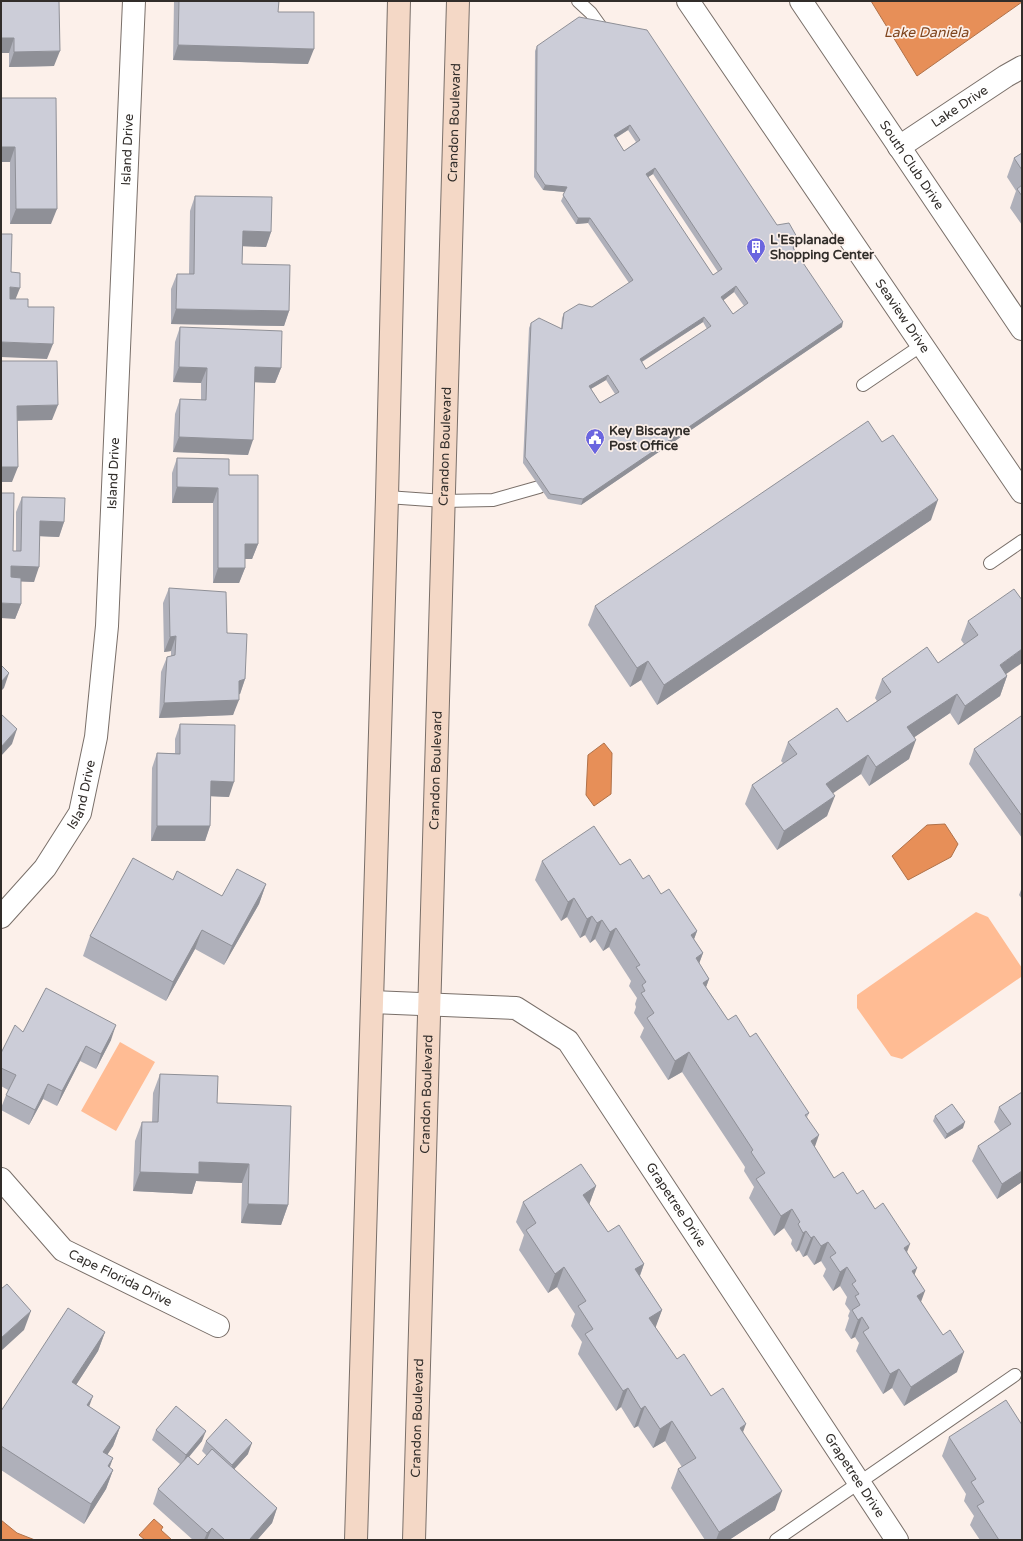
<svg xmlns="http://www.w3.org/2000/svg" width="1023" height="1541" viewBox="0 0 1023 1541" font-family="'Varela Round',sans-serif">
  <rect width="100%" height="100%" fill="#fcf0ea"/>
  <path fill="#ffbc94" d="M976,912L988,917L1022,968L1021,977L902,1059L891,1056L857,1008V995Z
    M120,1042L155,1062L116,1131L81,1111Z"/>
  <path fill="#e78f58" stroke="#b0724a" d="M871,1H1022V2L917,76Z
    M604,743L612,753L611,794L594,806L586,795L588,755Z
    M945,824L958,844L951,857L908,880L892,856L927,825Z
    M154,1519L163,1527L161,1530L172,1540H145L139,1535Z
    M1,1520L17,1533L35,1540H1Z"/>
  <g fill="none" stroke-linecap="round" stroke-linejoin="round">
    <defs>
      <path id="lane" d="M578,1L591,13L601,27
        M863,385L922,345
        M387,497L444,501L493,500L539,487
        M990,563L1022,541
        M776,1540L1015,1375"/>
      <g id="street">
        <path id="s1" d="M688,1L1022,492"/>
        <path id="s2" d="M801,1L1022,329"/>
        <path id="s3" d="M899,147L1006,76L1022,67"/>
        <path id="s4" d="M1,917L45,868L80,813L96,737L107,626L134,1"/>
        <path id="s5" d="M372,1002L516,1008L568,1041L897,1540"/>
        <path id="s6" d="M1,1179L63,1250L218,1326"/>
      </g>
      <g id="secondary">
        <path d="M356,1540L387,497L399,1"/>
        <path id="s7" d="M414,1540L458,1"/>
      </g>
    </defs>
    <use href="#lane" stroke="#796f69" stroke-width="14"/>
    <use href="#street" stroke="#796f69" stroke-width="24"/>
    <use href="#secondary" stroke="#796f69" stroke-width="24"/>
    <use href="#lane" stroke="#fff" stroke-width="12"/>
    <use href="#street" stroke="#fff" stroke-width="22"/>
    <use href="#secondary" stroke="#f4d8c6" stroke-width="22"/>
  </g>
  <path fill="#afb0ba" fill-rule="evenodd" d="M1,1L54,66L9,67V53Z
    M174,1H279L278,12L308,64L173,60Z
    M537,46L777,225L797,244L794,249L842,327L581,505L548,499L523,463L529,328L531,323L561,329L562,318L564,313L592,307L629,283L588,223L576,224L561,201L565,192L543,190L534,177L535,51ZM628,130L636,142L624,151L616,138ZM653,174L718,272L713,275L647,177ZM734,292L744,306L733,314L723,300ZM703,322L707,329L646,369L642,362ZM606,380L615,394L600,403L591,389Z
    M1,98L51,224H10V162Z
    M1022,153V225L1010,208L1016,191L1007,177L1014,158Z
    M195,196L271,232L266,247L243,246L242,264L289,311L284,326L171,324V289L177,274H189L190,211Z
    M180,327L281,368L275,383L255,382L248,455L173,452L175,414L180,399L201,400V383L173,382L175,342Z
    M177,458L229,475L258,544L252,559H245V568L239,583H213V503H172V473Z
    M22,497L64,522L59,537L40,536L34,582L21,581V604L15,619L13,551H16V512Z
    M931,520L657,705L641,680L630,687L588,625L595,606Z
    M169,588L227,633L245,679L240,694H239L233,715L159,718L161,672L167,657L171,656V651L164,652L163,603Z
    M968,621L1007,676L1000,696L958,725L950,713L914,737L909,759L869,786L861,774L832,793L827,816L777,850L745,804L752,785L783,763L781,761L788,742L847,722L877,701L875,698L882,679L938,663L964,644L961,640Z
    M1022,717V838L969,764L974,749Z
    M180,724L229,797L211,796L210,826L205,841H151L152,768L157,753H175V739Z
    M542,861L620,865L643,879L661,894L697,931L694,939L703,953L699,963L709,979L706,987L728,1020L750,1037L809,1113L807,1117L814,1147L834,1178L857,1194L875,1209L907,1252L914,1275L921,1302L957,1372L904,1406L892,1388L883,1394L856,1351L859,1343L855,1337L851,1339L845,1330L849,1318L848,1316L850,1311L845,1304L847,1297L840,1286L833,1291L823,1276L826,1269L821,1261L814,1265L807,1255L803,1257L799,1250L796,1252L791,1244L792,1240L784,1228L774,1236L749,1198L754,1187L744,1171L745,1167L682,1072L668,1080L640,1037L644,1028L634,1013L636,1007L635,1004L637,998L629,986L631,981L609,947L603,951L595,939L590,943L585,935L580,938L567,917L561,921L535,880Z
    M173,880L222,896L266,884L259,904L224,965L195,949L166,1001L83,956L90,936Z
    M1022,887V899L1019,895Z
    M23,1032L111,1040L96,1069L80,1061L57,1106L43,1099L29,1125L1,1110V1108L6,1095L8,1090L1,1086V1053Z
    M160,1074L217,1103L288,1205L281,1225L241,1223L242,1183L196,1181L192,1194L133,1191L135,1141L142,1122H152L153,1093Z
    M1022,1092V1182L997,1199L972,1161L978,1146L1000,1131L994,1122L999,1107Z
    M935,1116L963,1128L945,1139L933,1121Z
    M596,1186L589,1204L608,1232L644,1264L640,1276L662,1310L655,1327L677,1359L711,1396L743,1432L775,1510L729,1540H705L671,1488L678,1469L682,1467L665,1441L653,1448L638,1426L634,1428L621,1407L616,1411L578,1354L582,1342L571,1326L575,1314L557,1287L548,1293L519,1250L524,1235L516,1222L523,1202Z
    M105,1332L98,1351L76,1385L89,1407L120,1427L113,1446L107,1455L113,1458L109,1467L113,1470L106,1489L84,1524L1,1470V1411Z
    M156,1430L202,1441L189,1457L198,1465L207,1456L202,1451L206,1441L248,1454L234,1469L277,1508L272,1523L257,1540H193L153,1504L158,1489L180,1464L152,1440Z
    M949,1437L1022,1540H980L970,1525L974,1516L964,1501L966,1494L942,1456Z"/>
  <path fill="#8f9097" d="M1,38H14L9,53H1Z
    M178,45L314,49L308,64L173,60Z
    M60,51L54,66L9,67L14,52Z
    M630,125L628,130L612,140L614,135Z
    M1,147H15L10,162H1Z
    M655,168L653,174L644,180L646,174Z
    M545,185L567,187L565,192L543,190Z
    M16,209H57L51,224H10Z
    M578,218H590L588,223L576,224Z
    M243,231L271,232L266,247L237,246Z
    M736,286L734,292L720,303L721,297Z
    M10,287L20,288L14,303L5,302Z
    M176,309L289,311L284,326L171,324Z
    M704,317L703,322L638,364L640,359Z
    M843,322L842,327L581,505L583,499Z
    M1,342L53,344L47,359L1,357Z
    M179,367L207,368L201,383L173,382Z
    M255,367L281,368L275,383L250,382Z
    M608,375L606,380L587,391L589,386Z
    M58,405L52,420L11,421L17,406Z
    M179,437L253,440L248,455L173,452Z
    M1,467H18L12,482H1Z
    M177,487L218,488L213,503H172Z
    M938,500L931,520L657,705L664,685Z
    M40,521L64,522L59,537L35,536Z
    M245,544H258L252,559H239Z
    M11,566L39,567L34,582L6,581Z
    M218,568H245L239,583H213Z
    M1,603L21,604L15,619L1,618Z
    M176,636L171,651L164,652L170,637Z
    M1022,649V663L992,684L1000,665Z
    M648,661L641,680L630,687L637,668Z
    M9,673L4,688L1,691V682Z
    M1007,676L1000,696L958,725L965,706Z
    M245,679L240,694L233,696L239,681Z
    M957,694L950,713L900,747L907,727Z
    M239,700L233,715L159,718L164,703Z
    M17,729L12,744L1,756V747Z
    M916,740L909,759L869,786L876,767Z
    M868,755L861,774L819,803L826,784Z
    M211,781L234,782L229,797L205,796Z
    M835,796L827,816L777,850L784,831Z
    M157,826H210L205,841H151Z
    M266,884L259,904L224,965L232,946Z
    M574,898L567,917L561,921L568,902Z
    M592,916L585,935L580,938L587,919Z
    M602,920L595,939L590,943L597,923Z
    M616,928L609,947L603,951L610,932Z
    M202,930L195,949L166,1001L173,982Z
    M697,931L690,950L691,935Z
    M703,953L696,972V958Z
    M709,979L702,998L703,983Z
    M116,1025L111,1040L96,1069L101,1054Z
    M86,1046L80,1061L57,1106L62,1091Z
    M689,1052L682,1072L668,1080L675,1061Z
    M48,1084L43,1099L29,1125L35,1110Z
    M965,1122L963,1128L945,1139L947,1134Z
    M819,1135L812,1155L811,1141Z
    M199,1162L249,1164L242,1183L196,1181L192,1194L133,1191L140,1172Z
    M1022,1171V1182L997,1199L1002,1184Z
    M596,1186L589,1205L583,1195Z
    M248,1204L288,1205L281,1225L241,1223Z
    M792,1209L784,1228L774,1236L781,1216Z
    M806,1231L799,1250L796,1252L803,1233Z
    M814,1236L807,1255L803,1257L811,1238Z
    M828,1242L821,1261L814,1265L821,1246Z
    M910,1244L903,1263L904,1248Z
    M644,1264L637,1283L635,1269Z
    M564,1267L557,1287L548,1293L555,1274Z
    M847,1267L840,1286L833,1291L840,1272Z
    M917,1268L910,1287L912,1271Z
    M925,1291L918,1310L917,1296Z
    M662,1310L655,1329L649,1318Z
    M31,1311L24,1330L1,1351V1338Z
    M862,1317L855,1337L851,1339L858,1320Z
    M105,1332L98,1351L65,1402L72,1382Z
    M964,1352L957,1372L904,1406L911,1387Z
    M899,1369L892,1388L883,1394L890,1374Z
    M628,1388L621,1407L616,1411L623,1391Z
    M93,1396L86,1415L87,1405Z
    M645,1406L638,1426L634,1428L641,1409Z
    M672,1421L665,1441L653,1448L660,1429Z
    M746,1424L739,1443L740,1428Z
    M120,1427L113,1446L96,1472L103,1452Z
    M206,1431L202,1441L182,1465L186,1455Z
    M252,1443L248,1454L229,1475L232,1465Z
    M113,1458L106,1478L108,1466Z
    M113,1470L106,1489L84,1524L91,1504Z
    M782,1491L775,1510L729,1540H716L719,1532Z
    M277,1508L272,1523L257,1540H249L250,1539Z
    M212,1528L207,1540H204L207,1533Z"/>
  <path fill="#cccdd8" stroke="#8f9097" fill-rule="evenodd" d="M1,1H59L60,51L14,52V38H1Z
    M179,1H279L278,12H314V49L178,45Z
    M579,17L647,30L777,225L789,223L798,239L793,248L843,322L583,499L550,494L525,457L531,323L539,318L562,329L564,313L579,304L592,307L633,280L590,218H578L563,195L567,187L545,185L536,171L537,46ZM630,125L640,140L624,151L614,135ZM655,168L722,269L713,275L646,174ZM736,286L748,303L733,314L721,297ZM704,317L711,326L646,369L640,359ZM608,375L619,392L600,403L589,386Z
    M1,98H56L57,209H16L15,147H1Z
    M1022,153V170L1014,158Z
    M1022,185V196L1017,189Z
    M195,196L272,197L271,232L243,231L242,264L290,265L289,311L176,309L177,274H194Z
    M1,234H12L11,272L20,273V288L10,287V299H28V307H54L53,344L1,342Z
    M180,327L282,331L281,368L255,367L253,440L179,437L180,399L206,400L207,368L179,367Z
    M1,361H57L58,405L17,406L18,467H1Z
    M868,421L882,442L893,435L938,500L664,685L648,661L637,668L595,606Z
    M177,458L229,459V475H258V544H245V568H218V488L177,487Z
    M1,493H14L13,551H21L22,497L65,498L64,522L40,521L39,567L11,566V577L21,578V604L1,603Z
    M169,588L226,592L227,633L247,634L245,679L239,681V700L164,703L167,657L175,655L176,636L170,637Z
    M1014,589L1022,600V649L1000,665L1007,676L965,706L957,694L907,727L916,740L876,767L868,755L826,784L835,796L784,831L752,785L797,754L788,742L837,708L847,722L891,692L882,679L927,647L938,663L978,635L968,621Z
    M1,665L9,673L1,682Z
    M1,714L17,729L1,747Z
    M1021,716L1022,717V816L974,749Z
    M180,724L235,725L234,782L211,781L210,826H157V753L180,754Z
    M594,826L620,865L630,859L643,879L649,875L661,894L669,889L697,931L691,935L703,953L696,958L709,979L703,983L728,1020L736,1015L750,1037L756,1033L809,1113L805,1115L819,1135L811,1141L834,1178L843,1172L857,1194L863,1190L875,1209L883,1203L910,1244L904,1248L917,1268L912,1271L925,1291L917,1296L943,1335L950,1330L964,1352L911,1387L899,1369L890,1374L863,1332L869,1328L862,1317L858,1320L852,1310L860,1305L855,1296L859,1294L852,1284L856,1281L847,1267L840,1272L830,1257L836,1253L828,1242L821,1246L814,1236L811,1238L806,1231L803,1233L798,1224L800,1222L792,1209L781,1216L756,1179L765,1173L751,1152L753,1150L689,1052L675,1061L647,1018L654,1013L641,993L645,991L642,985L646,982L636,967L640,965L616,928L610,932L602,920L597,923L592,916L587,919L574,898L568,902L542,861Z
    M133,858L173,880L177,871L222,896L237,869L266,884L232,946L202,930L173,982L90,936Z
    M46,988L116,1025L101,1054L86,1046L62,1091L48,1084L35,1110L6,1095L16,1075L1,1068V1053L15,1025L23,1032Z
    M160,1074L218,1076L217,1103L291,1106L288,1205L248,1204L249,1164L199,1162V1174L140,1172L142,1122H158Z
    M1022,1092V1171L1002,1184L978,1146L1011,1124L999,1107Z
    M952,1104L965,1122L947,1134L935,1116Z
    M581,1164L596,1186L583,1195L608,1232L619,1225L644,1264L635,1269L662,1310L649,1318L677,1359L684,1354L711,1396L723,1388L746,1424L740,1428L782,1491L719,1532L678,1469L696,1458L672,1421L660,1429L645,1406L641,1409L628,1388L623,1391L585,1334L593,1329L578,1306L586,1301L564,1267L555,1274L526,1230L536,1223L523,1202Z
    M7,1284L31,1311L1,1338V1289Z
    M68,1308L105,1332L72,1382L93,1396L87,1405L120,1427L103,1452L113,1458L108,1466L113,1470L91,1504L1,1446V1411Z
    M1006,1400L1022,1425V1540H999L977,1506L984,1502L971,1482L976,1479L949,1437Z
    M176,1406L206,1431L186,1455L156,1430Z
    M226,1419L252,1443L232,1465L206,1441Z
    M212,1449L277,1508L250,1539L251,1540H225L212,1528L207,1533L158,1489L188,1456L198,1465Z"/>
  <defs>
    <symbol id="building-pin" viewBox="-11 -11 22 30"><path d="M0 17L-7.5 6A9.5 9.5 0 1 1 7.5 6Z" fill="#6a65df" stroke="#fcf0ea"/><path d="M-4-6H4V6H1V3H-1V6H-4ZM-2.5-4.3h1.7v1.8h-1.7ZM.8-4.3h1.7v1.8H.8ZM-2.5-1h1.7V.8h-1.7ZM.8-1h1.7V.8H.8Z" fill="#fff"/></symbol>
    <symbol id="civic-pin" viewBox="-11 -11 22 30"><path d="M0 17L-7.5 6A9.5 9.5 0 1 1 7.5 6Z" fill="#6a65df" stroke="#fcf0ea"/><path d="M-.6-6.5H3V-4.5H.6V-3L4-1V1h2V6H-6V1h2V-1L-.6-3ZM-1.2 2.5V6h2.4V2.5Z" fill="#fff"/></symbol>
  </defs>
  <g fill-rule="evenodd">
    <use href="#building-pin" x="745" y="236" width="22" height="30"/>
    <use href="#civic-pin" x="584" y="427" width="22" height="30"/>
  </g>
  <g text-anchor="middle" dominant-baseline="central" stroke-width="3.5" stroke-linejoin="round" paint-order="stroke">
    <g font-size="13" fill="#312d2a" stroke="#fcf0ea">
      <text stroke="none"><textPath href="#s3" startOffset="73">Lake Drive</textPath></text>
      <text stroke="none"><textPath href="#s7" startOffset="1418">Crandon Boulevard</textPath></text>
      <text stroke="none"><textPath href="#s4" startOffset="797">Island Drive</textPath></text>
      <text stroke="none"><textPath href="#s2" startOffset="198">South Club Drive</textPath></text>
      <text stroke="none"><textPath href="#s1" startOffset="381">Seaview Drive</textPath></text>
      <text stroke="none"><textPath href="#s7" startOffset="1094">Crandon Boulevard</textPath></text>
      <text stroke="none"><textPath href="#s4" startOffset="473">Island Drive</textPath></text>
      <text stroke="none"><textPath href="#s7" startOffset="770">Crandon Boulevard</textPath></text>
      <text stroke="none"><textPath href="#s4" startOffset="149">Island Drive</textPath></text>
      <text stroke="none"><textPath href="#s7" startOffset="446">Crandon Boulevard</textPath></text>
      <text stroke="none"><textPath href="#s5" startOffset="402">Grapetree Drive</textPath></text>
      <text stroke="none"><textPath href="#s6" startOffset="158">Cape Florida Drive</textPath></text>
      <text stroke="none"><textPath href="#s7" startOffset="122">Crandon Boulevard</textPath></text>
      <text stroke="none"><textPath href="#s5" startOffset="726">Grapetree Drive</textPath></text>
    </g>
    <g font-size="13" font-weight="bold" fill="#312d2a" stroke="#fcf0ea" text-anchor="start">
      <text x="770" y="240">L'Esplanade<tspan x="770" dy="15">Shopping Center</tspan></text>
      <text x="609" y="431">Key Biscayne<tspan x="609" dy="15">Post Office</tspan></text>
    </g>
    <g font-size="14" font-style="italic" fill="#7f451e" stroke="#fcf0ea">
      <text x="926" y="32">Lake Daniela</text>
    </g>
  </g>
  <rect width="1023" height="1541" fill="none" stroke="#312d2a" stroke-width="4"/>
</svg>
